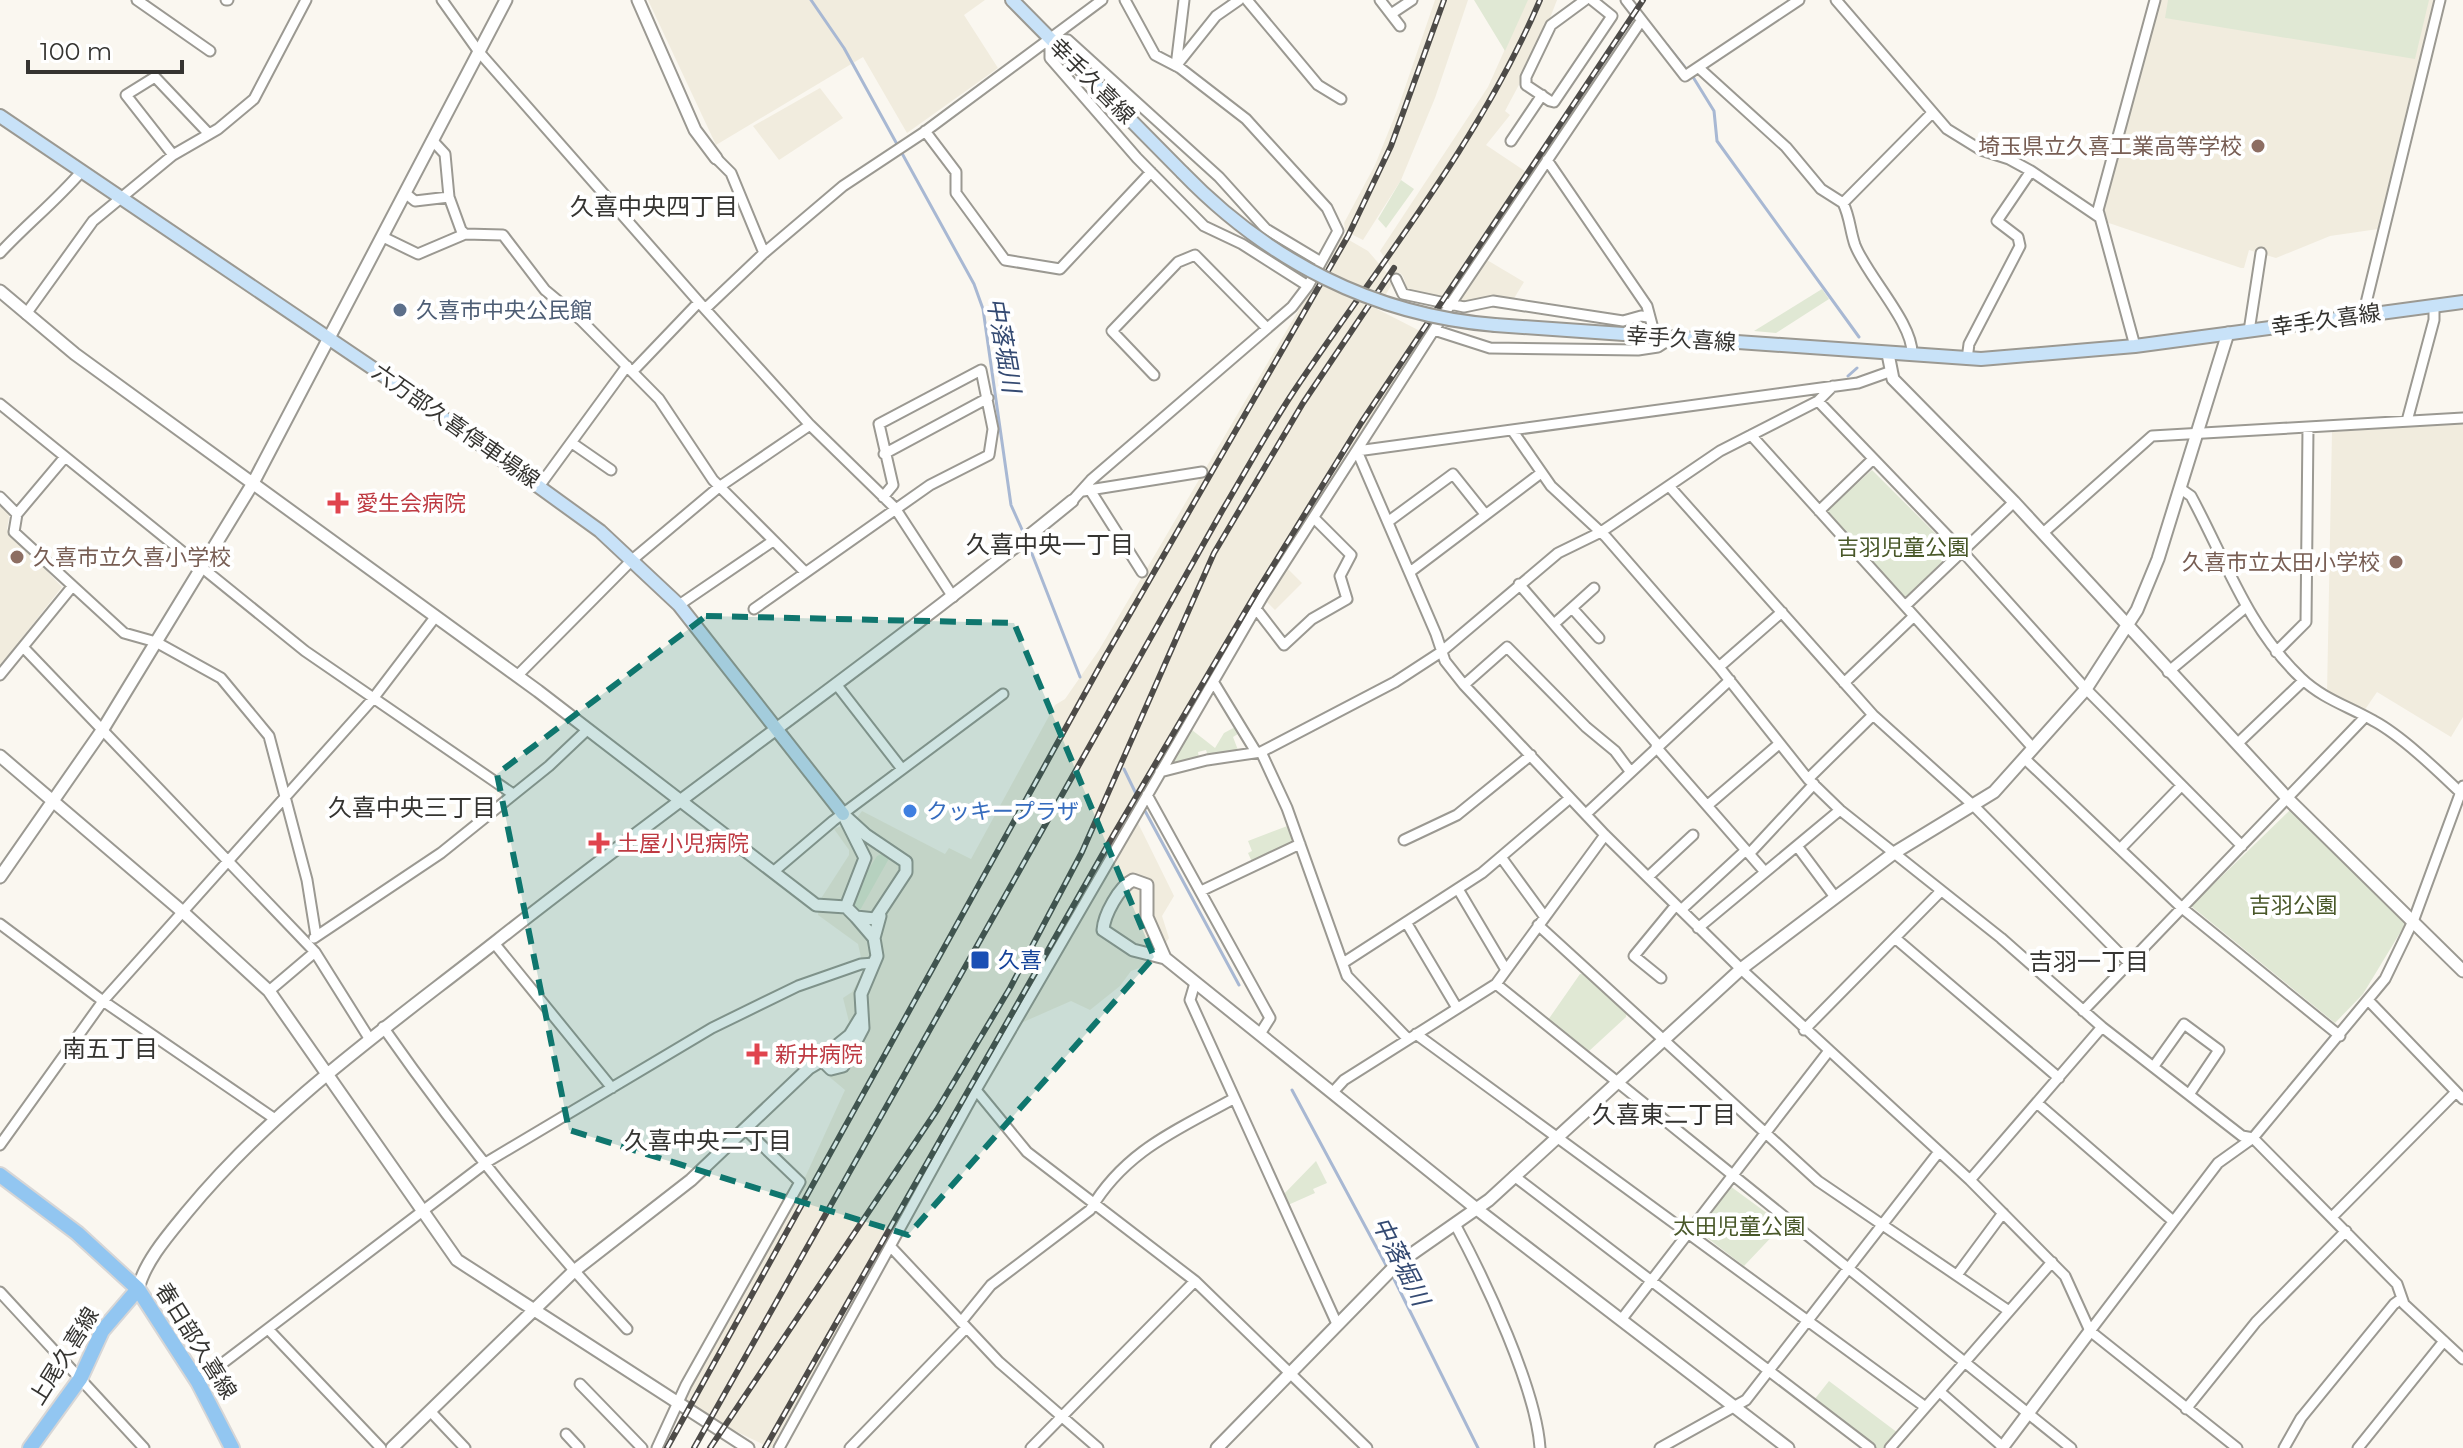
<svg xmlns="http://www.w3.org/2000/svg" width="2463" height="1448" viewBox="0 0 2463 1448" font-family="Montserrat,'Noto Sans JP',sans-serif">
  <rect width="100%" height="100%" fill="#faf7f0"/>
  <path fill="#f1ecde" d="M648,0H985L964,15L998,68L907,133L863,57L716,145Z
    M1435,0H1468L1435,98L1401,180L1363,240L1345,231L1344,223L1375,165L1398,108Z
    M1527,0H1557L1538,49L1505,111L1510,115L1486,145L1531,175L1447,300L1408,291L1403,276L1400,273L1397,276L1380,251L1488,87Z
    M2160,0H2434L2378,229L2330,236L2276,258L2249,250L2244,268H2241L2103,221L2102,202Z
    M820,88L843,118L779,160L753,126Z
    M1342,236L1368,251L1394,281L1377,309L1426,334L1352,448L1339,450L1340,458H1346L1136,803L771,1448L729,1428L682,1400L786,1219L845,1090L808,1059L850,1026L843,998L852,992L864,971L858,944L818,915L820,900L849,855V850L834,829L856,819L862,811L945,854L949,848L971,859L1055,705L1065,699L1099,650Z
    M1487,260L1524,282L1513,300L1489,297L1459,302Z
    M2463,423V717L2451,737L2377,692L2364,711L2327,694L2332,432Z
    M0,503L10,512L7,529L62,587L0,666Z
    M1287,568L1302,583L1275,610L1266,601Z
    M1138,823L1174,896L1162,916L1169,938L1151,964L1131,971L1120,986L1090,1010L1071,1001L1021,1023Z"/>
  <path fill="#e0e8d4" d="M1474,0H1528L1505,51Z
    M2168,0H2429L2415,59L2165,18Z
    M1401,180L1414,189L1386,228L1378,219Z
    M1822,289L1829,299L1776,333L1754,331Z
    M1872,470L1953,551L1905,598L1827,511Z
    M1237,726L1241,732L1233,737L1238,750L1208,756L1206,750L1198,752L1199,758L1171,764L1192,730L1215,748L1224,733Z
    M2290,810L2406,923L2363,994L2335,1023L2191,906Z
    M1290,825L1297,843L1253,864L1248,853L1252,851L1248,841Z
    M883,853L891,855L859,912L853,909L855,891L877,856Z
    M1580,974H1585L1627,1011L1626,1017L1588,1052L1548,1020Z
    M1316,1161L1327,1183L1313,1189L1315,1193L1288,1205L1283,1195Z
    M1730,1186L1779,1222L1780,1228L1744,1266L1698,1231Z
    M1829,1381L1898,1433L1885,1448H1875L1814,1400Z"/>
  <g fill="none" stroke-linecap="round" stroke-linejoin="round">
    <path stroke="#a8b8d3" stroke-width="3" d="M811,0L844,48L974,284L983,309L1011,505L1024,534
      M1667,45L1687,70
      M1693,77L1714,111L1717,141L1859,337
      M1848,376L1857,368
      M1027,541L1080,677
      M1124,769L1140,802
      M1144,809L1239,985
      M1292,1090L1387,1267
      M1391,1273L1478,1448"/>
    <defs>
      <path id="minor" d="M137,0L210,51
        M226,0H228
        M442,0L479,52L705,309L810,425L895,508L953,597
        M1247,0L1318,85L1341,99
        M1380,0L1400,26
        M1585,0L1551,25L1526,77V85L1550,101L1554,102L1612,16L1592,0
        M1626,0L1685,76L1799,0
        M1836,0L1947,129L1981,150L2009,159L2031,171L2099,217
        M1391,14L1412,0
        M1176,66L1216,16L1239,0
        M1176,66L1184,0
        M1699,68L1786,147L1821,189L1843,203L1931,114
        M925,131L956,172V193L1005,260L1060,269L1151,172
        M432,140L445,154L449,197L461,230L465,234L503,235L545,290L581,320L659,399L713,480L805,572
        M1511,141L1542,95
        M173,155L126,95L155,77L209,134
        M716,158L731,173L764,253
        M1547,160L1647,306L1655,336
        M405,193L415,201L449,197
        M1843,203C1850,217 1850,231 1855,245C1867,276 1914,324 1912,355
        M383,237L418,254L465,234
        M0,253C27,224 55,202 81,172
        M1396,279L1403,294L1464,307L1493,301L1623,321L1641,316L1648,317
        M1308,286L1242,244L1204,226L1137,158L1050,58V38L1068,40L1219,177L1266,229L1321,262
        M705,309L764,253L843,186L923,133L1102,0
        M26,314L93,221L173,155L218,129L254,99L306,0
        M2367,315L2366,303L2440,0
        M1434,330L1490,348L1638,350L1658,347L1672,338
        M2249,331L2261,253
        M2135,346L2098,210L2155,0
        M1967,359L1969,344L2020,246L2018,237L1997,221L2031,171
        M633,371L699,302
        M1154,375L1112,331L1178,262L1195,255L1267,328
        M1818,401L1962,551L2086,689L2242,846
        M0,404L305,651L513,794
        M2407,421L2434,320V306
        M1512,430L1551,486L1606,537L1719,667L1808,779L1840,810L2001,938L2102,1027L2242,1136L2253,1138L2397,1284L2404,1304L2463,1359
        M1751,435L2033,748
        M572,443L611,470
        M1357,451L1436,634L1445,661L1464,685L1605,835L1741,969L1970,1180L2065,1276L2090,1331L2237,1448
        M1357,451L1858,383L1889,372
        M884,454L988,398
        M65,457L17,514L14,532L124,633L156,642L221,678L269,736L307,880L316,936
        M540,485L627,366
        M1669,486L1873,715L1974,806L2127,961
        M2181,489L2191,496C2225,559 2248,628 2301,678C2323,699 2348,706 2374,721C2402,736 2439,772 2463,795
        M1090,490L1142,572
        M1083,491L1202,472
        M0,497L17,514
        M1072,501L1091,480L1292,307L1308,286L1338,231L1327,208L1246,119L1180,68L1155,55L1125,0
        M1819,511L1872,460
        M1389,521L1453,474L1485,514
        M2043,533L2152,436L2463,418
        M1410,572L1541,473
        M1519,584L1658,745
        M679,605L773,541
        M1905,606L2014,502
        M1572,608L1599,638
        M754,609L930,485L989,455L993,429L981,370L879,424L893,485L883,497
        M1257,610L1284,645L1312,619L1347,599L1340,576L1351,555L1314,518
        M1554,624L1594,588
        M23,647L315,952L369,1038
        M2276,652L2306,622L2308,428
        M1719,667L1782,612
        M2168,672L2246,607
        M0,675L71,588
        M517,676L632,560L719,487L810,425
        M1214,683L1256,752
        M1844,683L1914,616
        M836,684L902,769
        M1464,685L1507,647L1586,727L1615,751L1630,771
        M2237,744L2303,681
        M1656,747L1765,872
        M1261,752L1287,808L1347,976L1408,1039
        M2024,758L2182,908L2340,1036
        M1160,772L1207,760L1261,752L1395,682L1441,652L1558,553L1601,532L1720,451L1818,401L1833,386
        M1808,779L1873,715
        M1147,795L1270,1018L1260,1034
        M1708,805L1779,744
        M1586,814L1730,680
        M1404,840L1457,815L1531,755
        M1797,846L1835,897
        M2121,848L2181,786
        M1749,854L1814,784
        M1501,857L1544,916
        M773,872L833,821L1003,694
        M1648,877L1693,835
        M1458,889L1506,970
        M1201,891L1300,844
        M1681,910L1746,850
        M1406,922L1457,1008
        M0,924L103,1001L275,1119
        M1538,925L1818,1181L2009,1311
        M1698,928L1840,810
        M314,938L441,853L549,766L587,730
        M1895,938L2059,1078
        M494,943L612,1088
        M1343,963L1482,873L1570,798
        M1661,978L1634,956L1676,905
        M1195,983L1190,1000L1337,1324
        M1496,984L2071,1448
        M269,991L315,952
        M2369,1001L2463,1099
        M2083,1011L2365,717
        M383,1027C457,1133 539,1234 627,1329
        M1804,1030L1941,891
        M1416,1034L1924,1406
        M2154,1066L2184,1024L2219,1050L2190,1093
        M976,1090L1027,1152L1195,1281L1367,1448
        M1333,1092L1344,1080L1496,984L1605,835
        M2037,1103L2173,1221
        M0,1145L103,1001L372,700L436,616
        M1514,1176L1870,1448
        M1970,1180L2102,1027
        M2332,1217L2456,1092
        M1456,1226C1485,1280 1536,1388 1540,1448
        M890,1246L999,1362L1098,1448
        M1957,1275L2003,1213
        M0,1292L144,1448
        M1621,1320L1828,1052
        M961,1322L991,1285L1090,1210C1125,1151 1175,1131 1233,1099
        M268,1329L381,1448
        M2090,1331L2218,1163L2253,1138L2385,979L2414,919L2463,786
        M198,1382L487,1162L712,1028L798,986L861,964L874,963
        M580,1384L642,1448
        M1940,1392L2003,1447
        M2186,1409L2256,1322L2346,1231
        M430,1411L465,1448
        M566,1434L579,1448
        M657,1448L686,1385L800,1182L745,1129
        M779,1448L976,1090L1263,596L1450,305L1641,21
        M850,1448L966,1328
        M1031,1448L1195,1281
        M1660,1448L1746,1400L1938,1153
        M1890,1448L2052,1262
        M2284,1448L2301,1418L2394,1304L2401,1299
        M2358,1448L2444,1341"/>
      <path id="tertiary" d="M638,0L695,130L716,158
        M0,291L75,354L538,691L816,905L846,907
        M1888,354L1893,379L2014,502L2289,800L2463,971
        M0,756L184,913L269,991L457,1260L748,1448
        M843,814L866,835L906,862V872L875,919L856,917L846,907L865,858Z
        M0,877L103,729L253,483L506,0
        M856,917L874,938L880,916
        M1165,958L1133,950L1103,930C1104,915 1119,887 1133,880L1147,885V917L1165,958L1478,1210L1788,1448
        M861,1017L850,1035L824,1056L825,1063L831,1069L843,1066L863,1028L861,994L877,956L874,938
        M138,1289C145,1261 169,1234 187,1212C276,1104 389,1026 498,940C687,791 885,654 1072,501
        M392,1448L574,1271L691,1180L809,1068L824,1059
        M1217,1448L1396,1265L1489,1200L1741,969L1894,853L1994,792L2086,689L2137,610L2158,559L2228,333
        M2002,1448L2090,1331"/>
      <path id="secondary" d="M1012,0L1182,172
        M0,116L408,392L600,531L679,605L843,814
        M1495,325L1981,359L2135,346L2463,302"/>
      <path id="primary" d="M0,1175L77,1233L138,1289L198,1382L232,1448
        M30,1448L80,1379L102,1331L138,1289"/>
    </defs>
    <use href="#minor" stroke="#9b9992" stroke-width="13"/>
    <use href="#tertiary" stroke="#9b9992" stroke-width="15"/>
    <use href="#secondary" stroke="#9b9992" stroke-width="16"/>
    <use href="#primary" stroke="#d7d6d6" stroke-width="18"/>
    <use href="#minor" stroke="#fff" stroke-width="9"/>
    <use href="#tertiary" stroke="#fff" stroke-width="11"/>
    <use href="#secondary" stroke="#c8e2f8" stroke-width="12"/>
    <use href="#primary" stroke="#92c6f1" stroke-width="14"/>
    <defs>
      <path id="rail" d="M667,1448L1105,657L1348,236L1391,146L1444,0
        M694,1448L1222,511C1246,471 1268,430 1294,391C1380,263 1479,143 1540,0
        M710,1448L937,1110L1010,988L1082,852L1214,553L1303,403L1394,268
        M765,1448L1114,834L1256,593L1361,423L1643,0"/>
    </defs>
    <use href="#rail" stroke="#4d4b48" stroke-width="6"/>
    <use href="#rail" stroke="#fff" stroke-width="3" stroke-dasharray="9" stroke-linecap="butt"/>
    <defs>
      <path id="secondary-bridge" d="M1182,172C1267,260 1372,315 1495,325"/>
    </defs>
    <use href="#secondary-bridge" stroke="#9b9992" stroke-width="16" stroke-linecap="butt"/>
    <use href="#secondary-bridge" stroke="#c8e2f8" stroke-width="12"/>
  </g>
  <path fill="#0f766e" fill-opacity="0.2" stroke="#0f766e" stroke-width="6" stroke-dasharray="16 10" stroke-linejoin="round" d="M706,616L1014,623L1154,957L908,1235L569,1130L497,774Z"/>
  <g fill="#8d6e63" stroke="#fff" stroke-width="3">
    <circle cx="2258" cy="146" r="8"/>
    <circle cx="17" cy="557" r="8"/>
    <circle cx="2396" cy="562" r="8"/>
  </g>
  <circle fill="#5c6f8a" stroke="#fff" stroke-width="3" cx="400" cy="310" r="8"/>
  <g fill="#e0444e" stroke="#fff" stroke-width="3">
    <path d="M334 491h8v8h8v8h-8v8h-8v-8h-8v-8h8z"/>
    <path d="M595 831h8v8h8v8h-8v8h-8v-8h-8v-8h8z"/>
    <path d="M753 1042h8v8h8v8h-8v8h-8v-8h-8v-8h8z"/>
  </g>
  <circle fill="#3f7fe0" stroke="#fff" stroke-width="3" cx="910" cy="811" r="8"/>
  <rect fill="#1a4fb4" stroke="#fff" stroke-width="3" x="970" y="950" width="20" height="20" rx="4"/>
  <g text-anchor="middle" dominant-baseline="central" stroke-width="8" stroke-linejoin="round" paint-order="stroke">
    <g font-size="22" fill="#353431" stroke="#fff">
      <text transform="translate(1092 81) rotate(45)">幸手久喜線</text>
      <text transform="translate(2326 320) rotate(-8)">幸手久喜線</text>
      <text transform="translate(1681 339) rotate(4)">幸手久喜線</text>
      <text transform="translate(456 426) rotate(35)">六万部久喜停車場線</text>
      <text transform="translate(196 1341) rotate(58)">春日部久喜線</text>
      <text transform="translate(64 1356) rotate(-58)">上尾久喜線</text>
    </g>
    <g font-size="22" fill="#785e54" stroke="#fff" text-anchor="end">
      <text x="2242" y="146">埼玉県立久喜工業高等学校</text>
      <text x="33" y="557" text-anchor="start">久喜市立久喜小学校</text>
      <text x="2380" y="562">久喜市立太田小学校</text>
    </g>
    <g font-size="22" fill="#4e5e75" stroke="#fff" text-anchor="start">
      <text x="416" y="310">久喜市中央公民館</text>
    </g>
    <g font-size="22" fill="#be3a42" stroke="#fff" text-anchor="start">
      <text x="356" y="503">愛生会病院</text>
      <text x="617" y="843">土屋小児病院</text>
      <text x="775" y="1054">新井病院</text>
    </g>
    <g font-size="22" fill="#495829" stroke="#fff">
      <text x="1903" y="547">吉羽児童公園</text>
      <text x="2293" y="905">吉羽公園</text>
      <text x="1739" y="1226">太田児童公園</text>
    </g>
    <g font-size="22" fill="#366cbe" stroke="#fff" text-anchor="start">
      <text x="926" y="811">クッキープラザ</text>
    </g>
    <g font-size="22" fill="#164399" stroke="#fff" text-anchor="start">
      <text x="998" y="960">久喜</text>
    </g>
    <g font-size="24" fill="#353431" stroke="#fff">
      <text x="654" y="206">久喜中央四丁目</text>
      <text x="1050" y="544">久喜中央一丁目</text>
      <text x="412" y="807">久喜中央三丁目</text>
      <text x="2089" y="961">吉羽一丁目</text>
      <text x="110" y="1048">南五丁目</text>
      <text x="1664" y="1114">久喜東二丁目</text>
      <text x="708" y="1140">久喜中央二丁目</text>
    </g>
    <g font-size="24" font-style="italic" fill="#344a72" stroke="#fff">
      <text transform="translate(1004 345) rotate(80)">中落堀川</text>
      <text transform="translate(1401 1261) rotate(63)">中落堀川</text>
    </g>
  </g>
  <path d="M28 60v12h154v-12" fill="none" stroke="#353431" stroke-width="4"/>
  <text x="40" y="60" font-size="24" fill="#353431" stroke="#ffffff" stroke-width="6" paint-order="stroke">100 m</text>
</svg>
